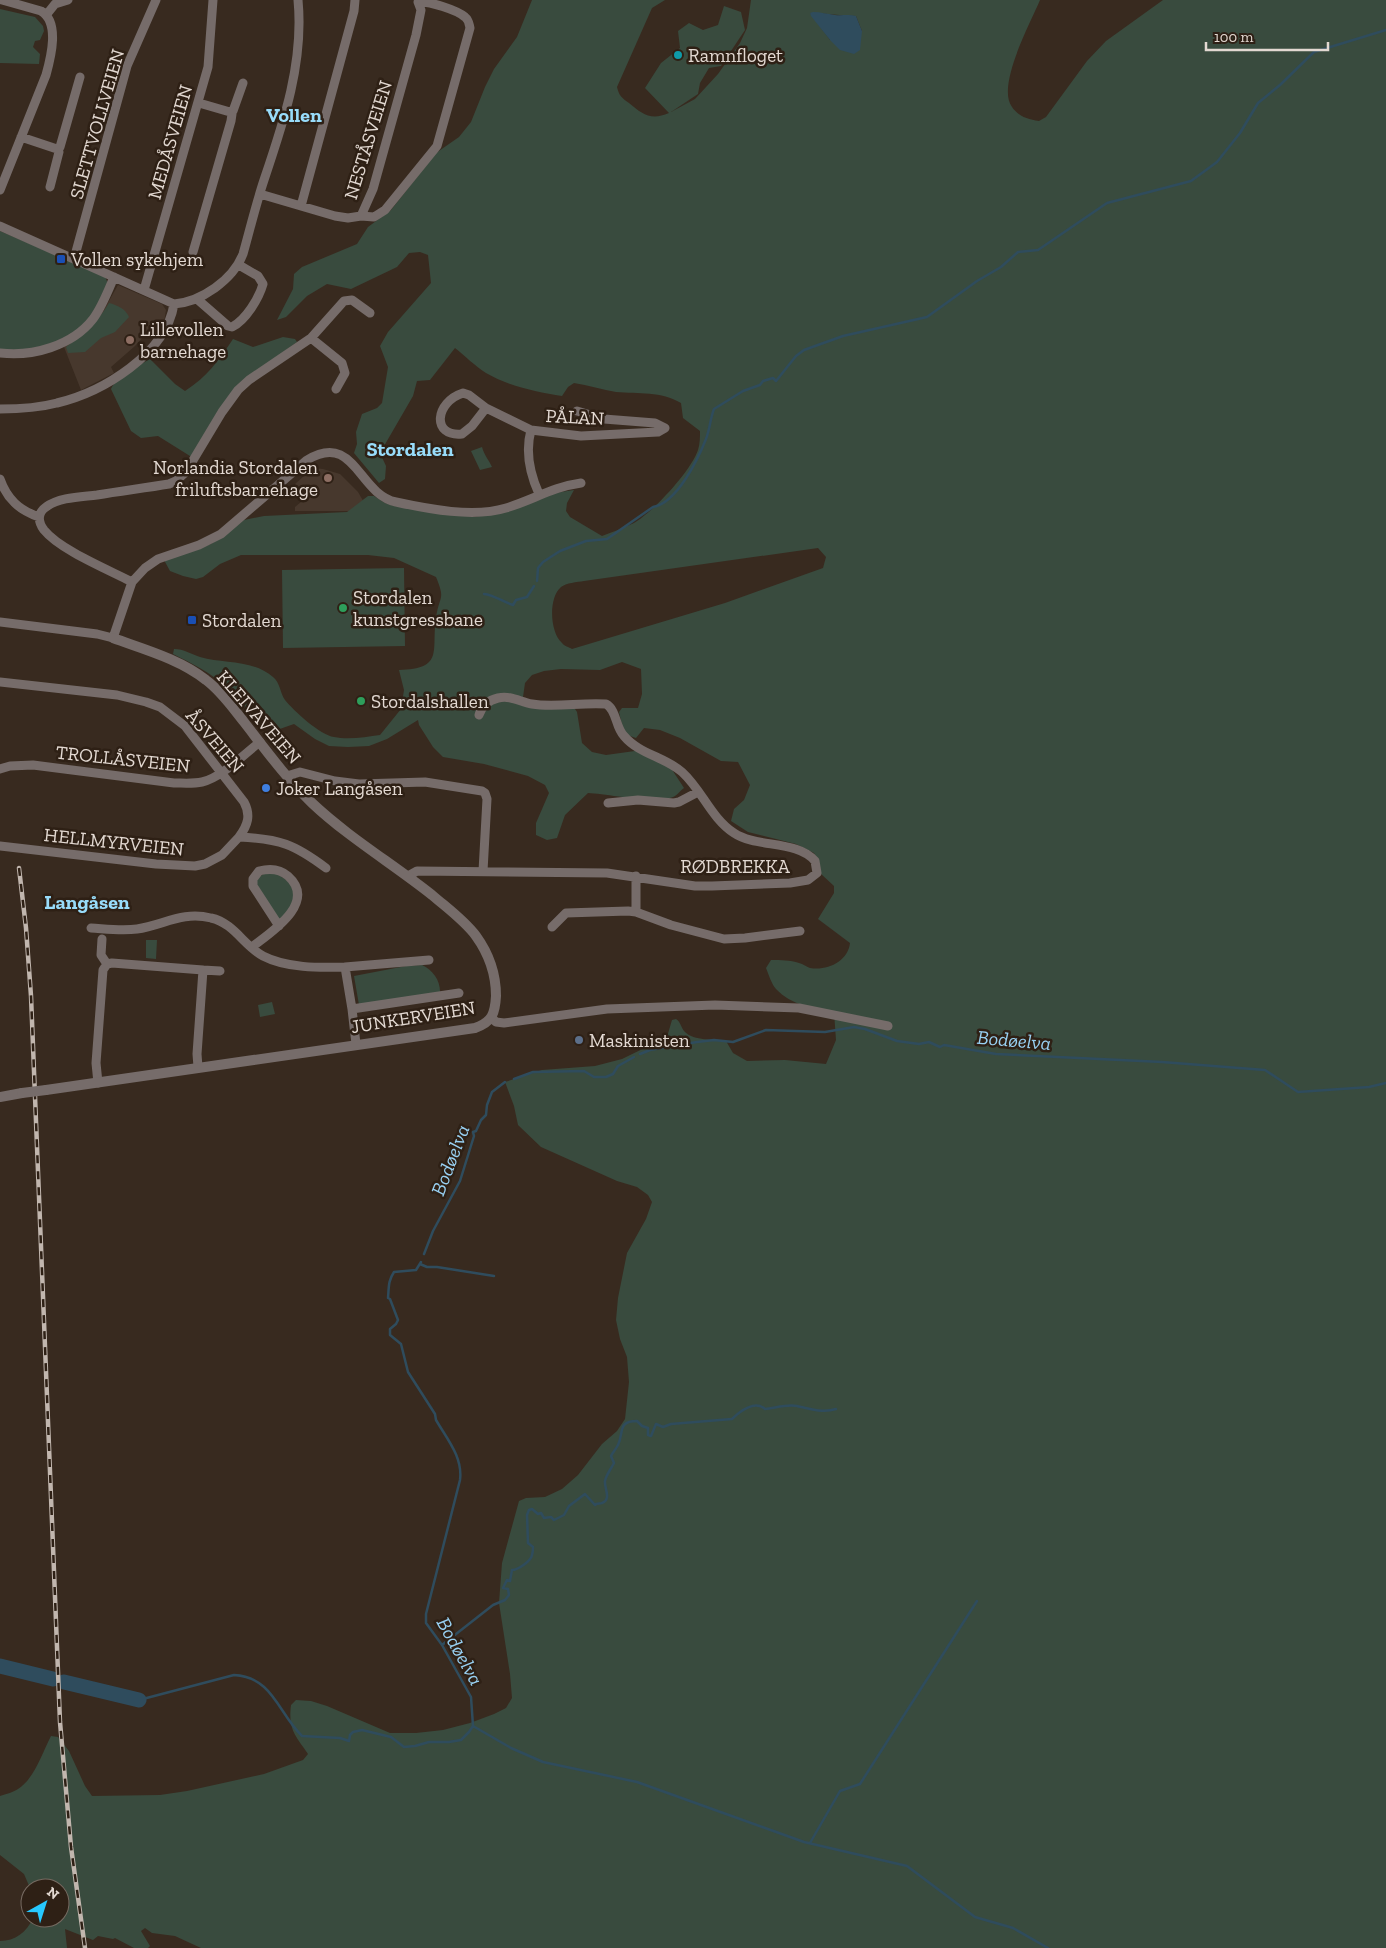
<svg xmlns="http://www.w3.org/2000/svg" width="1386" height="1948" viewBox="0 0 1386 1948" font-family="'Zilla Slab',serif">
  <rect width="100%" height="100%" fill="#382a1f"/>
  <path fill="#47382d" d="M118,285L162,304L166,310L164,322L154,334L150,332L146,334L135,346L111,367L114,373L81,390L64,347L84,333L101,315Z
    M313,468L323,469L340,474L358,492L369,511H295V507L307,497L295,484Z"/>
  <path fill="#394b3e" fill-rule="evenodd" d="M532,0H665L652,8L617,87C619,96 622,98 629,103C642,114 651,121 669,113L645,88L661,63L680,48L678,31L689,23L703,30L718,25L724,6L741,12L745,30L721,66L709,68L700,83L698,94L671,112L695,99L718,74L740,43L747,28L751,0H1040C1031,22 996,86 1012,107C1019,117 1028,119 1039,121L1046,117L1087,61L1106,41L1163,0H1386V1948H201L175,1936L152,1933L145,1928L141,1931L150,1946L148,1948H134L115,1938L113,1939L98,1936L93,1940L65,1929L67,1948H0V1941C15,1941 27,1932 33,1918H60V1888H30L24,1874L0,1855V1796C6,1794 14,1792 18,1789C35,1778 42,1753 51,1736L58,1737L69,1751L85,1786L92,1796L160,1795L187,1791L264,1774L303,1760L308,1754C295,1735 288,1730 291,1705L296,1700L311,1701L327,1706L390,1733H416L443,1730L470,1723L494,1714L506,1708L512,1698L510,1674L499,1603L502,1563L519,1501L526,1498L545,1497L562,1489L578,1475L602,1444L617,1431L625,1419L629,1382L627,1357L620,1339L616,1320L618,1298L627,1253L646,1219L652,1202L648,1195L637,1187L617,1181L541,1147L518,1125L514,1106L505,1082L542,1070L595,1066L622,1059L667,1037L672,1020L676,1019C681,1022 681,1028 685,1032C694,1041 714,1039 726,1041L733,1053L747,1061L785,1060L826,1064L836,1040L834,1012C814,1009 791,1005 776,989C771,983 769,975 766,968L771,960C781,960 790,960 799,963C803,964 807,967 810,968C828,971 848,961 850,943L818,919L834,893V886L820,873L818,860L814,853L796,844L748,832L731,821L734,809L744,800L750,785L738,762L721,761L680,738L660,730L644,728L636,738L624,734L619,712L622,708H638L642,694L641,669L622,662L600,670L561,669L544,671L532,675L525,683L523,697L530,703L573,706L577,712L582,743L592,752L606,755L642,750L667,762L684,788C681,790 678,794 675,796C658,805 609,794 588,793L565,815L557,838L547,840L536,835V823L549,793L545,785L528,776L484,764L443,757L433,747L419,725L418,720L387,739L369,746L348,747L329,746L315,739L294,724L274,731C252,721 242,702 226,687C210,672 191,663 173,654L174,649C184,649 191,654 200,657C224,664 252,659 273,677C280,682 280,693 285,700C294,711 320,735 334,737C348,740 366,737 380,735L401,709L404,690L399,670C445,669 431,650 436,618C439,595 446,601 436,577L394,558L368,555H241L220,564L203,577L196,579L183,576L170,571L164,560L211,544L244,520L264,516L347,512L368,496H374L385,503L395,506L475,517L533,502L555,493L574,490L567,503L566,511L570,517L602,536C612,532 624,528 634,523C653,512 691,471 698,450C700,444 700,437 700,431L683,418L681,403C661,391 639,394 616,392C603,390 588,385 574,383L568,387L562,396C537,392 508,386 486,373C475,366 465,356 455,348L430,380L417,381L413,396L380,453L386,466L385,479L379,483L354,453L357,444L356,432L362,414L377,408L382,403L388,367L380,346L388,332L431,283L428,255L420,252L409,253L397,267L351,289L327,284L307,296L286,317L277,320L293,289L294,274L302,267L357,244L368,227L391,210L436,153L459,137L471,122L485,87L494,69L517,37ZM810,13C826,13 841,16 856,16L862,31L830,40ZM818,548L826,557L823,568L725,603L572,649C569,647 564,646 562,643C550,633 548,598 561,587C566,583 577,582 584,581Z
    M0,9L35,17L43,26L44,31L40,40L35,41L33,47L40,54L39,64L0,63Z
    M0,231L105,276L108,284C104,292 101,301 96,309C76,343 36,351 0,350Z
    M109,303C117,305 126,309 129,317L115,332L101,338L85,352L68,353L66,347C83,334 98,322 109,303Z
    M283,337L295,339L297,342L248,378L192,456H190L158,436L141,438L131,431L111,389C117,376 138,366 150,359L175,384L185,391C207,377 219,360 233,339L253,347Z
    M482,447C484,455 489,460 492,467L480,470L471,451Z
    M404,568L405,646L283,648L282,570Z
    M269,871C282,875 300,886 293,903C291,909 285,915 281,920L278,919L255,882L257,878Z
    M146,940H157L156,959L146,958Z
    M422,965C433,970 441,981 440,994L359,1005L354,976L406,966Z
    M272,1002L275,1014L260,1017L258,1005Z"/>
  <path fill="#2f4c5d" d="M813,12C821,12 827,14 835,15C842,16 849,14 856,16L862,31L860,50L854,54L840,50L830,40L811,16L810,13Z"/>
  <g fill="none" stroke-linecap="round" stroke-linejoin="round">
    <path stroke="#2f4c5d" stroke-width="2.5" d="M537,581L538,568L543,562L560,551L586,541L607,539L653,507C677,503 698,459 706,439C710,429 710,419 714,409L743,391L760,385L763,381L773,378L776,381L796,356L804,350L843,336L927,317L977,281L1001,267L1018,252L1038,250L1107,203L1191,181L1217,162L1240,133L1258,103L1280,85L1314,52L1386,30
      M484,594C494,595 503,602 513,605L516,600L527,597L534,586
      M640,1054L650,1050L697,1042L714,1040L733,1042L766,1030L825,1032L854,1027L865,1029L897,1041L919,1044L929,1042L940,1047L944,1045L996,1054L1162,1062L1265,1070L1298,1092L1369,1087L1386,1083
      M514,1079L533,1072L584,1071L594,1077H606L613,1074L618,1066L634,1057
      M424,1254L433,1231L460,1181L474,1136L473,1132L476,1131L481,1120L486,1115L487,1105L492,1092L505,1082
      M420,1264L427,1267H437L494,1276
      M442,1645L493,1605L505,1600L509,1595L508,1589L503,1588L507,1580L510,1581L512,1570C518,1570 531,1561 532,1555C533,1552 533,1550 533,1547L528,1543L527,1515L529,1510L532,1509L538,1514L541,1513L544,1518L551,1517L554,1520L564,1515L569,1506L585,1494L595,1505C597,1503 600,1504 602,1503C612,1499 604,1488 605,1481C606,1475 611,1469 614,1463L611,1456C613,1452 616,1449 618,1445C624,1433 617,1421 637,1421L642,1426L648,1428V1435L651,1436L656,1424L663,1427L671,1424L732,1419C740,1411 755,1400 765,1409C775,1408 787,1404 797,1406C810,1409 823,1413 836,1409
      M139,1700L234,1675C273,1677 278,1713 302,1736L340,1738L349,1741L350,1735L353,1732L362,1730L391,1737L404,1747L415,1746L429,1742H449L461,1740L469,1732L473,1726L471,1697L442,1645L426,1623V1614L460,1480C463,1457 447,1439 436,1420L435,1414L408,1372L401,1344L390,1335V1329L396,1324L398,1320L390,1299L388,1298C389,1287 388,1281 394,1272L416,1270L421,1262
      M473,1726L511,1748L543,1762L637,1782L804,1842L907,1866L975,1917L1013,1928L1048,1948
      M810,1843L840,1791L860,1784L977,1601"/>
    <path stroke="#2f4c5d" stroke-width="15" d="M0,1666L53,1679
      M64,1682L139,1700"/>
    <path stroke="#766c6a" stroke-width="9" d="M47,14L55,4L68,0
      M199,103L230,112L233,111L243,83
      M21,137L57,149L60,147L80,77
      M50,187L59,152L57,149
      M0,190L46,75C51,57 60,22 41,11L2,0
      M260,194L335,216L348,218L361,216L373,189L416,35L421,10L418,2
      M301,206L354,11L355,0
      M361,216L374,217L385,210L437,146L470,28C469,24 469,20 465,17C457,10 429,1 418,2
      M0,226L174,304C201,302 233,280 243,254C250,229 256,204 264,180C284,121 304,62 298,0
      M193,252L231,121L232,114L230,112
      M74,259L127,66L156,0
      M144,290L208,67L213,0
      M197,299L228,326L232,327C246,320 259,298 263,284L258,276L239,265
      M311,338L342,363L345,373L336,389
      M0,353C32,357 72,346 93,319C102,307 108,291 114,277
      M486,408L472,426L462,434C431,437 435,402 463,393L469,395L486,408L531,430L581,436L658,432L665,428
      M0,409C19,409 38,408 57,403C103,392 166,354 174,304
      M577,411L604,419L655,423L665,428
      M531,430C525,452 530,474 539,494
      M0,479C7,499 19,510 39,517
      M132,582C109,570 60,550 44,530C38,522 37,513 46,507C60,497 81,497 97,495C121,491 145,488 169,484L176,481L186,472L222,412L238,390L249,380L311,338L344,301L352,300L370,313
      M0,622L97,634L113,638L132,582L145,568L158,559L199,545L221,534L307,460C355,431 358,494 396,502C428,509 474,518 506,508C533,500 552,487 581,483
      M0,682L117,695L146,702L160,707L185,726L244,802C251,815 248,825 239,837
      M0,769L10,766L33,765L174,783C183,783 193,784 202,782C221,778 244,754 260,742
      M287,776L300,772L335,781L359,784L425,782L482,791L485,793L487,799L483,871
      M608,803L638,800L674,803L679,802L698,792
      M0,846L156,864L195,866L205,864L222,855L239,837C280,839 294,844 326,868
      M408,876L417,871L607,873L695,886H712L790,883L808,880L817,873L815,861C797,840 756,848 734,833C711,818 702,790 682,772C665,757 639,754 624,736C615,727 617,710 606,704C582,702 555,708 532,704C520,702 511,695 498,698C489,700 482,705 479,715
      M636,876V912
      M552,927L566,913L628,911L636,912L671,925L724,939L745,938L800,931
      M91,928C107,929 122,931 137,929C164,925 182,911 211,918C234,923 244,946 263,956C286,968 319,968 345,967
      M102,939L101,955L107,964
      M252,947C270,933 318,903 288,876C280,869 270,868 259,871L253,879V886L279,926
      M429,960L345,967L352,1009L459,993
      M107,964L112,963L203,970L197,1054L198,1067
      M203,970L220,971
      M352,1009L356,1044
      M492,1018L496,1022L504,1023L607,1009L715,1005L799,1008L888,1026
      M98,1083L96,1063L103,970L107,964"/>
    <path stroke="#766c6a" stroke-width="10" d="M46,1090L475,1028C492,1022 495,1014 496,996C496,974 489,954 476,936C464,920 447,908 432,895C393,864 348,837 312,803C286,778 265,749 244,722C232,707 221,691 206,680C180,659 143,649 113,638
      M0,1097L22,1093"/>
    <defs>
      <path id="rail" d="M19,868L26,928L31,996L60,1722L71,1847L85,1948"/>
    </defs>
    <use href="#rail" stroke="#c1b6ae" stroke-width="4.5"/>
    <use href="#rail" stroke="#2e2015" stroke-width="2.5" stroke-dasharray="8" stroke-linecap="butt"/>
    <path stroke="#766c6a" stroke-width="10" d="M22,1093L46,1090"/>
  </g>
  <circle fill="#0f9aa8" stroke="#2e2015" stroke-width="2" cx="678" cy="55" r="5"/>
  <g fill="#1a4fb4" stroke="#2e2015" stroke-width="2">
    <rect x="56" y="254" width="10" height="10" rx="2.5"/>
    <rect x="187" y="615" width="10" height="10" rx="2.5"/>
  </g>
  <g fill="#8d6e63" stroke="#2e2015" stroke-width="2">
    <circle cx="130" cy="340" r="5"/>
    <circle cx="328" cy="478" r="5"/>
  </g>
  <g fill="#2e9e5b" stroke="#2e2015" stroke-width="2">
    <circle cx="343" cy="608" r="5"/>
    <circle cx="361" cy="701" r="5"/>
  </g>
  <circle fill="#3f7fe0" stroke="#2e2015" stroke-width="2" cx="266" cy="788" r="5"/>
  <circle fill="#5c6f8a" stroke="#2e2015" stroke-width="2" cx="579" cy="1040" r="5"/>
  <g text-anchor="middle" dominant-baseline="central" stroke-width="5" stroke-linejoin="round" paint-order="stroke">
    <g font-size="19" fill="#e3d9d2" stroke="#2e2015" text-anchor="start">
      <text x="688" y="55">Ramnfloget</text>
      <text x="71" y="259">Vollen sykehjem</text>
      <text x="140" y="329">Lillevollen<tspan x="140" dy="22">barnehage</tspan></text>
      <text x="318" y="467" text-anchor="end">Norlandia Stordalen<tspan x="318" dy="22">friluftsbarnehage</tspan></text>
      <text x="353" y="597">Stordalen<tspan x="353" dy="22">kunstgressbane</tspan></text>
      <text x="202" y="620">Stordalen</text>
      <text x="371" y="701">Stordalshallen</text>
      <text x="276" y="788">Joker Langåsen</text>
      <text x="589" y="1040">Maskinisten</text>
    </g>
    <g font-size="19" fill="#e3d9d2" stroke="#2e2015">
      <text transform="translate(97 124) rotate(-74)">SLETTVOLLVEIEN</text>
      <text transform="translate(368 140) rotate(-73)">NESTÅSVEIEN</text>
      <text transform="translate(170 142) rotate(-74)">MEDÅSVEIEN</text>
      <text transform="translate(575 417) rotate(3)">PÅLAN</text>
      <text transform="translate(259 717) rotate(49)">KLEIVAVEIEN</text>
      <text transform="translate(215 741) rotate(49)">ÅSVEIEN</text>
      <text transform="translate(123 759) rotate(6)">TROLLÅSVEIEN</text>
      <text transform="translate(114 842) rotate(6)">HELLMYRVEIEN</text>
      <text x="735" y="866">RØDBREKKA</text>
      <text transform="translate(413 1017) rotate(-9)">JUNKERVEIEN</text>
    </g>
    <g font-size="20" font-weight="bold" fill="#98dcfa" stroke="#2e2015">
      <text x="294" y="115">Vollen</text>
      <text x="410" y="449">Stordalen</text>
      <text x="87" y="902">Langåsen</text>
    </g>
    <g font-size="20" font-style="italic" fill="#98d0f2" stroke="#2e2015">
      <text transform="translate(1014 1040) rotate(5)">Bodøelva</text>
      <text transform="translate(450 1160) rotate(-69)">Bodøelva</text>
      <text transform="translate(460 1651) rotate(61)">Bodøelva</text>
    </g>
  </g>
  <g transform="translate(45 1903) rotate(39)"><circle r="24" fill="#2e2015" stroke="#766a61"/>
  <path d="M0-4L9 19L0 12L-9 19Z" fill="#27c8fe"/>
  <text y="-8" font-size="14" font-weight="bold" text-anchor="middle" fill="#e3d9d2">N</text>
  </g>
  <path d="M1206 42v8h122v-8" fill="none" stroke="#e3d9d2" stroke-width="2.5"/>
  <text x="1214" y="42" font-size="15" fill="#e3d9d2" stroke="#2e2015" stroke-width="4" paint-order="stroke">100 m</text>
</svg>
